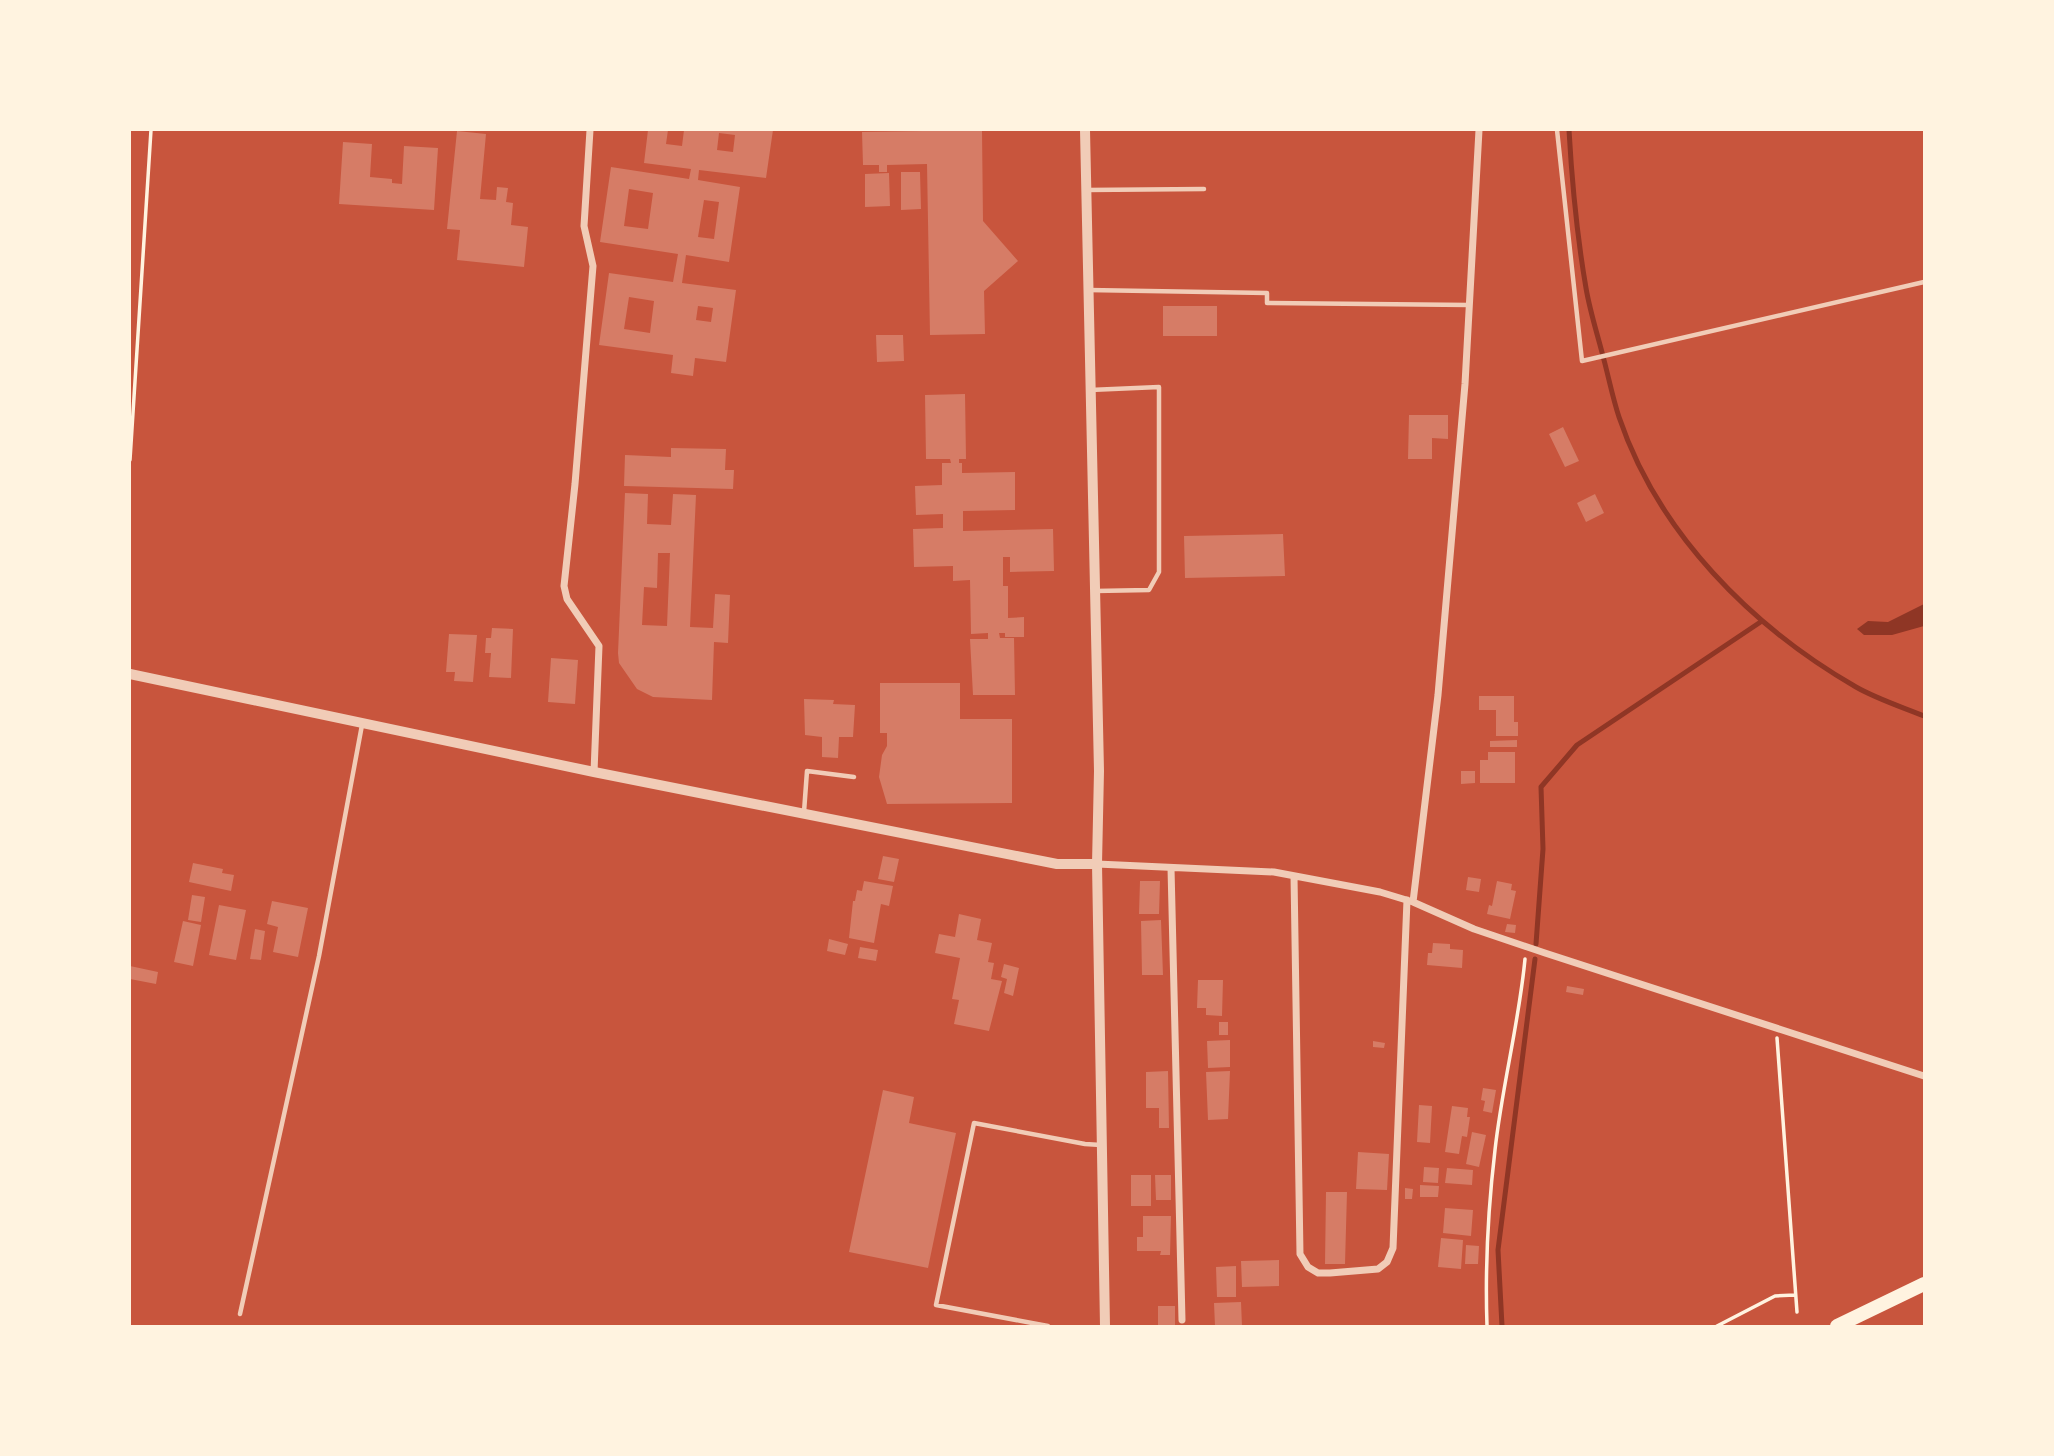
<svg xmlns="http://www.w3.org/2000/svg" width="2054" height="1456" viewBox="0 0 2054 1456" font-family="'Asap Condensed',sans-serif">
  <rect width="100%" height="100%" fill="#c8553d"/>
  <path fill="#8f3625" d="M1924,604V626L1892,635H1864L1857,629L1868,621L1888,622Z"/>
  <g fill="none" stroke-linecap="round" stroke-linejoin="round">
    <path stroke="#8f3625" stroke-width="5" d="M1569,130C1572,183 1577,236 1586,288C1590,312 1598,336 1604,360C1609,379 1613,399 1619,417C1658,533 1752,627 1856,687C1877,699 1902,707 1924,716
      M1536,944L1543,849L1541,787L1577,745L1762,621
      M1502,1326L1498,1250L1535,959"/>
  </g>
  <path fill="#d67c66" fill-rule="evenodd" d="M648,130H668L666,144L682,146L684,130H773L766,178L699,170L698,180L740,187L729,262L686,255L682,283L736,290L726,362L695,358L693,376L671,373L673,355L599,345L609,273L673,282L678,254L600,242L611,167L689,179L691,169L644,163ZM719,133L735,135L733,152L717,150ZM629,189L653,193L648,229L624,226ZM704,200L719,202L714,239L698,237ZM629,297L654,301L650,333L624,329ZM698,306L713,308L711,322L696,320Z
    M982,130L983,221L1018,261L984,291L985,334L930,335L927,164L887,165V172H879V165H863L862,132Z
    M457,131L486,134L480,199L496,200L497,187L508,188L506,202L513,203L511,225L528,227L524,267L457,260L460,230L447,229Z
    M343,142L372,144L370,177L392,179V183L402,184L404,146L438,148L434,210L339,204Z
    M901,172H920L921,209L901,210Z
    M889,173L890,206L865,207V174Z
    M1163,306H1217V336H1163Z
    M876,335H903L904,361L877,362Z
    M965,394L966,459H959V463H962V473L1015,472V510L963,511V531L1053,529L1054,571L1010,572V557H1003V586H1008V618L1024,617V637H1005V633H999L1000,638H1014L1015,695H973L970,639H988V633L971,634L970,580L953,581V566L914,567L913,529L943,528V514L916,515L915,486L942,485V463H951L950,459H926L925,395Z
    M1409,415H1448V439L1432,438V459H1408Z
    M1563,427L1579,461L1565,467L1549,434Z
    M671,448L726,449L725,470H734L733,489L624,486L625,455L671,457Z
    M625,493L648,494L647,524L671,525L673,494L696,495L690,627L713,628L715,594L730,595L728,643L714,642L712,700L653,697L637,689L619,663L618,653ZM658,553H670L667,626L642,625L644,587L657,588Z
    M1595,494L1604,513L1586,522L1577,503Z
    M1283,534L1285,576L1185,578L1184,536Z
    M492,628L513,629L511,678L489,677L491,653H485L486,638H491Z
    M449,634L477,635L473,682L454,681L455,672H446Z
    M551,658L578,660L575,704L548,702Z
    M880,683H960V719H1012V803L887,804L879,777L882,755L887,746V733H880Z
    M1479,696H1514V722H1518V736H1496V710H1479Z
    M804,699L834,700L833,704L855,705L853,737H839L838,758L822,757V737L805,735Z
    M1517,740V747H1490V741Z
    M1488,752H1515V783H1480V760H1488Z
    M1461,771H1475V783L1461,784Z
    M883,856L899,859L894,882L878,879Z
    M193,863L223,869L222,873L234,875L231,891L189,882Z
    M1468,877L1481,879L1479,892L1466,890Z
    M864,881L893,886L889,906L881,904L874,943L849,938L853,901H855L857,890L862,891Z
    M1140,881H1160L1159,914H1139Z
    M1497,881L1512,884L1511,890L1516,891L1510,919L1487,914L1489,905L1492,906Z
    M192,895L205,897L201,922L188,920Z
    M272,901L308,908L298,957L273,952L278,927L267,924Z
    M219,905L246,910L236,960L209,955Z
    M959,914L981,919L977,940L992,943L988,962L994,963L991,979L1002,981L989,1031L954,1024L959,1000L952,999L960,958L935,953L939,934L955,937Z
    M1161,920L1163,975H1142L1141,921Z
    M183,921L201,925L193,966L174,962Z
    M1507,924L1516,925L1515,933L1505,932Z
    M255,929L265,931L261,960L250,959Z
    M829,939L848,944L845,955L827,951Z
    M1433,943L1450,944V949L1463,950L1462,968L1427,965L1428,953H1432Z
    M860,947L878,950L876,961L858,958Z
    M1004,964L1019,968L1013,996L1004,993L1007,979L1001,977Z
    M130,966L158,972L156,984L130,979Z
    M1198,980H1223L1222,1016L1206,1015V1008H1197Z
    M1567,986L1584,989L1583,995L1566,992Z
    M1219,1022H1228V1035H1219Z
    M1230,1040V1067L1208,1068L1207,1041Z
    M1373,1041L1385,1043L1384,1048L1373,1047Z
    M1168,1071L1169,1128H1159V1108H1146V1072Z
    M1230,1071L1228,1119L1208,1120L1206,1072Z
    M1483,1088L1496,1090L1492,1113L1483,1111L1485,1101L1481,1100Z
    M883,1090L914,1097L909,1123L956,1133L928,1268L849,1252Z
    M1419,1105L1432,1106L1430,1143L1417,1142Z
    M1452,1106L1468,1108L1467,1117H1470L1467,1137L1462,1136L1459,1154L1445,1152Z
    M1472,1132L1486,1135L1479,1167L1466,1164Z
    M1358,1152L1389,1154L1387,1190L1356,1189Z
    M1424,1167L1439,1168L1438,1183L1423,1182Z
    M1447,1168L1473,1170L1472,1185L1445,1183Z
    M1131,1175H1151V1206H1131Z
    M1155,1175H1171V1200H1156Z
    M1420,1185L1439,1186L1438,1197H1420Z
    M1405,1188L1413,1189L1412,1199H1405Z
    M1326,1192H1347L1345,1264H1325Z
    M1445,1208L1473,1210L1471,1236L1443,1233Z
    M1143,1216H1171L1170,1255H1160L1161,1251H1137V1237H1143Z
    M1441,1238L1463,1240L1461,1269L1438,1267Z
    M1466,1245L1479,1246L1478,1264H1465Z
    M1279,1260V1286L1242,1287L1241,1261Z
    M1236,1266V1297H1217L1216,1267Z
    M1241,1302L1242,1326H1215L1214,1303Z
    M1158,1306H1175V1326H1158Z"/>
  <g fill="none" stroke-linecap="round" stroke-linejoin="round">
    <path stroke="#fff3e0" stroke-width="3.5" d="M130,460L151,130
      M1777,1038L1797,1312
      M1487,1326C1485,1268 1488,1209 1495,1150C1502,1086 1519,1023 1525,959
      M1717,1326L1775,1296L1795,1295"/>
    <path stroke="#f1ccb7" stroke-width="4.5" d="M1557,130L1582,361L1924,282
      M1086,190L1204,189
      M1088,290L1267,293V303L1469,305
      M1090,390L1159,387V572L1149,590L1095,591
      M804,812L807,771L854,777
      M240,1314L319,956L362,725
      M1048,1326L936,1305L974,1123L1085,1144L1101,1145"/>
    <path stroke="#f1ccb7" stroke-width="7" d="M590,130L584,226L593,266L575,484L564,586L567,599L599,646L594,772
      M1097,864L1274,872L1380,892L1413,902L1474,929L1545,953L1924,1076
      M1171,868L1182,1320
      M1294,876L1300,1254L1308,1267L1318,1273H1330L1378,1269L1387,1262L1393,1248L1407,900
      M1413,902L1438,695L1465,384L1479,130"/>
    <path stroke="#f1ccb7" stroke-width="10" d="M1085,130L1099,771L1097,864L1105,1326
      M130,674L594,772L1057,864H1097"/>
    <path stroke="#fff3e0" stroke-width="14" d="M1837,1326L1924,1284"/>
  </g>
  <rect width="2054" height="1456" fill="none" stroke="#fff3e0" stroke-width="262"/>
</svg>
